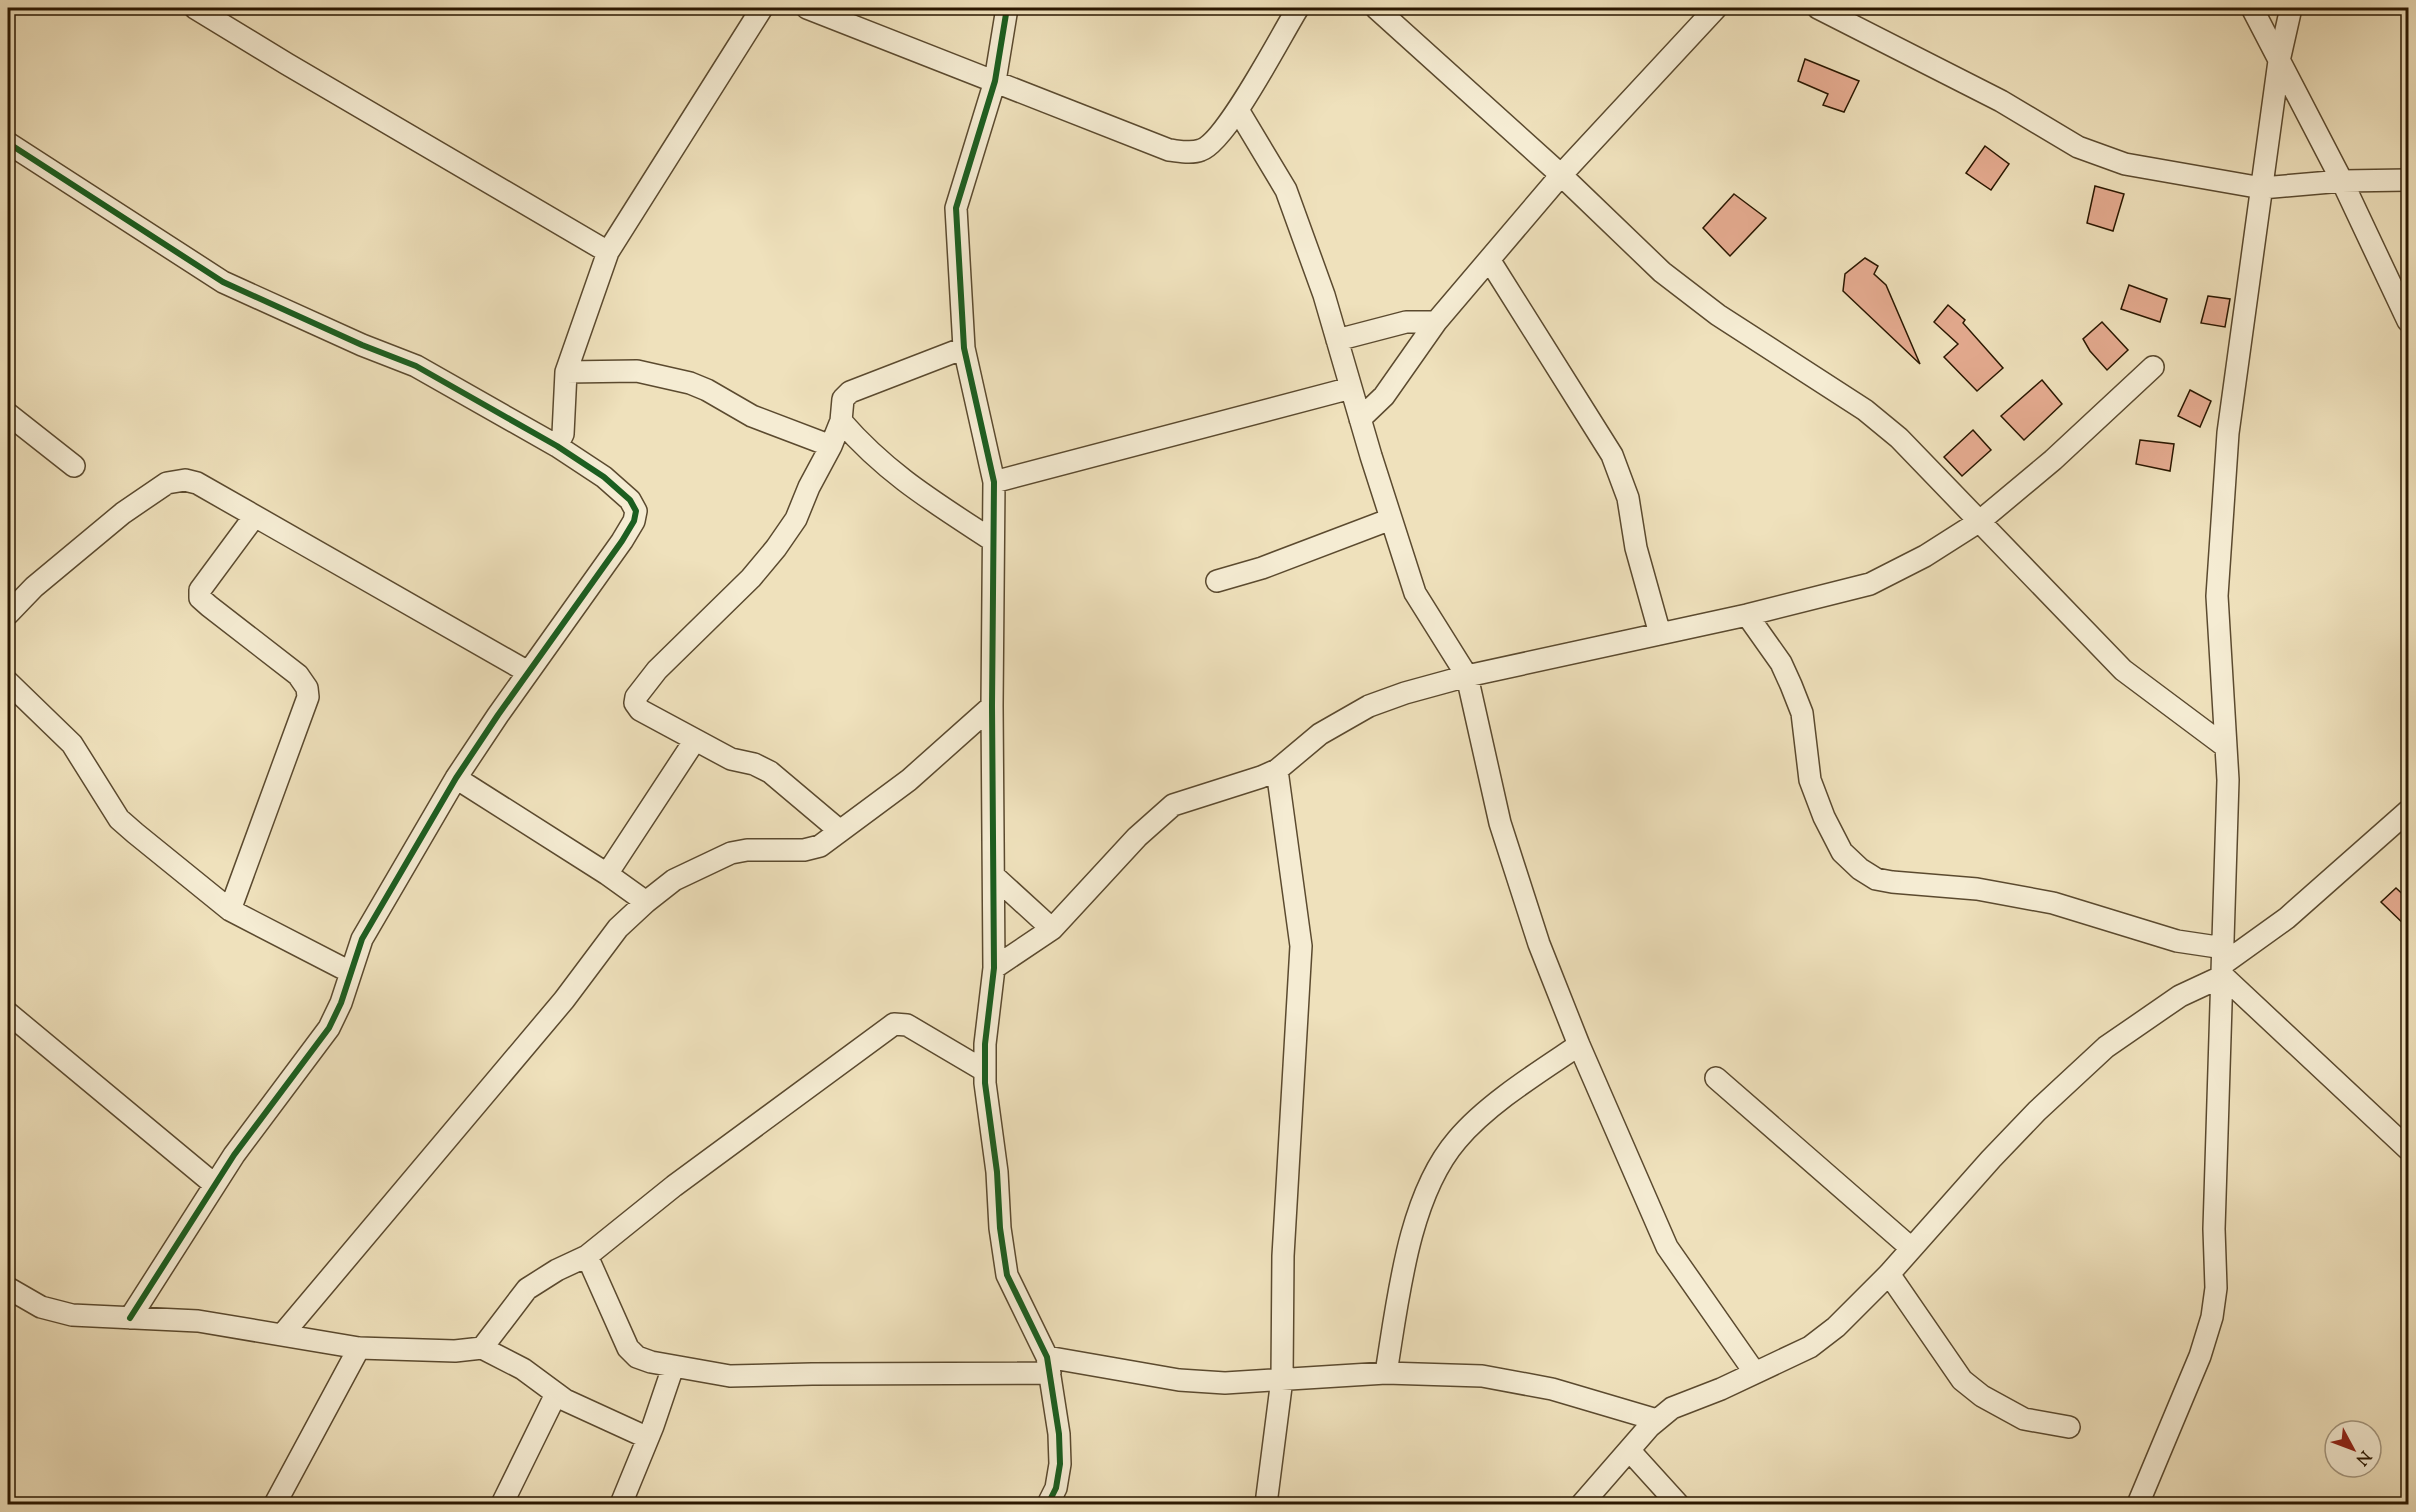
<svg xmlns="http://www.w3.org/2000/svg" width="2416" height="1512" viewBox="0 0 2416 1512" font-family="'Sorts Mill Goudy',serif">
  <rect width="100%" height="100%" fill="#efe1bc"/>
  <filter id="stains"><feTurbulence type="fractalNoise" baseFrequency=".00333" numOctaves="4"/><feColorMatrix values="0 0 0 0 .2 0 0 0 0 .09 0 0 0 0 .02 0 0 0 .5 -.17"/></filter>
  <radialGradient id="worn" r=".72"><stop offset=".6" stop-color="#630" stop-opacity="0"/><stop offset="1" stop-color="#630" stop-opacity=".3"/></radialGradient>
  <path fill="#e5ab90" stroke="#2a1700" stroke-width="1.5" d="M1805,59L1859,81L1844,112L1823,105L1828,94L1798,81Z
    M1985,146L2009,164L1991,190L1966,173Z
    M2095,186L2124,194L2113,231L2087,223Z
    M1734,194L1766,218L1730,256L1703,228Z
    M1865,258L1878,266L1874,274L1886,285L1920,364L1843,291L1845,274Z
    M2129,285L2167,299L2160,322L2121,309Z
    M2208,296L2230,299L2225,327L2201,323Z
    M1948,305L1965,320L1963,323L2003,368L1977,391L1944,357L1958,344L1934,322Z
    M2102,322L2128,350L2107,370L2090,351L2083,339Z
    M2042,380L2062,404L2024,440L2001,416Z
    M2190,390L2211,401L2200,427L2178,416Z
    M1973,430L1991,450L1962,476L1944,457Z
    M2140,440L2174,444L2170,471L2136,464Z
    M2396,888L2409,900V929L2381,902Z"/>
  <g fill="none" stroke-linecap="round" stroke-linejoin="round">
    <defs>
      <path id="minor" d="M195,8L287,64L608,252
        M807,8L1169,150C1179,151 1191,154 1201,150C1227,141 1281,35 1298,8
        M1007,8L995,81L956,208L964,348L994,482L992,706L994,968L985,1044V1083L997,1172L1000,1228L1007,1275L1047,1357L1059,1434L1060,1464L1056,1488L1048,1504
        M1376,8L1561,175L1662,272L1718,315L1865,410L1899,438L2123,670L2226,747
        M1818,8L2001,101L2078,147L2125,164L2262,188L2342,181L2408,180
        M2252,8L2342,181L2408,321
        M1238,110L1286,190L1324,295L1371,456L1415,593L1467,676L1500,823L1539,944L1579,1045L1667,1247L1755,1373
        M8,143L223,282L362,345L416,366L557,446L604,477L630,500L636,511L634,521L622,541L498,715L456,778L362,939L341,1003L329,1028L234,1155L130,1318
        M1490,261L1612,455L1628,498L1636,548L1660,634
        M1337,340L1406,322H1436
        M566,372L637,371L690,383L707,390L752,416L831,446
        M8,414L74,466
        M1360,419L1384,396L1436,322L1561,175L1716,8
        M841,421C887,474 934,502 992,540
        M557,446L563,434L566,372L608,252L762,8
        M994,482L1351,388
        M1217,581L1262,568L1391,519
        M8,614L34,587L123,513L167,483L185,480L197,483L528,672
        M1747,615L1781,663L1791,685L1802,713L1810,780L1824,817L1842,852L1860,869L1876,879L1892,882L1977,889L2053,903L2177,941L2224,948
        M8,682L72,744L119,819L135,833L230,910L350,972
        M456,778L607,874L646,902
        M840,831L770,772L754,764L731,759L640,710L635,703L636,697L657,670L751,578L776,548L796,519L809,487L831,446L841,421L843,399L850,392L964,348
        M607,874L695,740
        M994,876L1052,929
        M230,910L308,697L307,688L298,675L209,606L200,598V590L254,517
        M2223,964L2287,918L2408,811
        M994,968L1052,929L1137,837L1173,805L1261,777L1277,770L1320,734L1369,706L1405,693L1467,676L1747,615L1870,584L1925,556L1980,521L2053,460L2153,367
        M8,1013L215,1185
        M1716,1078L1911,1248
        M587,1256L628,1348L637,1357L651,1362L730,1376L812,1374L1050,1373
        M1889,1274L1962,1380L1982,1396L2024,1419L2069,1427
        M8,1288L41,1307L72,1315L198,1321L359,1348L455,1351L482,1348L523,1369L565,1400L648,1438
        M282,1335L564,1000L618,928L646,902L674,880L731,853L747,850H804L820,846L909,780L992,706
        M482,1348L527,1289L557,1270L587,1256L674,1186L894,1024L907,1025L985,1071
        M1047,1357L1179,1380L1225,1383L1386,1373L1482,1376L1552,1389L1657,1420
        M1386,1373C1398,1300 1408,1197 1457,1140C1487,1104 1539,1072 1579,1045
        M1629,1450L1678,1504
        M275,1504L359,1348
        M502,1504L556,1394
        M621,1504L653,1426L673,1367
        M1266,1504L1282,1379L1283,1256L1301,946L1277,770
        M1582,1504L1649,1427L1672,1408L1721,1389L1810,1347L1836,1327L1889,1274L1991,1159L2037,1111L2106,1047L2180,996L2223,976L2408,1149
        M2138,1504L2200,1356L2212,1317L2216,1288L2214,1229L2228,780L2217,596L2228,433L2279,61L2291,8"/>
    </defs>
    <use href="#minor" stroke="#5b4a2f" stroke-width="24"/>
    <use href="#minor" stroke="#f5ecd3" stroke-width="21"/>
    <defs>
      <path id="cycleway" d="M1007,8L995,81L956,208L964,348L994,482L992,706L994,968L985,1044V1083L997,1172L1000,1228L1007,1275L1047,1357L1059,1434L1060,1464L1056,1488L1048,1504
        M8,143L223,282L362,345L416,366L557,446L604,477L630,500L636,511L634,521L622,541L498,715L456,778L362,939L341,1003L329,1028L234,1155L130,1318"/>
    </defs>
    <use href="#cycleway" stroke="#f5ecd3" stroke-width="10"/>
    <use href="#cycleway" stroke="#1b5e20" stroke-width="6"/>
  </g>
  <rect width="2416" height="1512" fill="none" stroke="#efe1bc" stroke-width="30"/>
  <rect x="9" y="9" width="2398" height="1494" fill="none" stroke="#2a1700" stroke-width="3"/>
  <rect x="15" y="15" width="2386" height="1482" fill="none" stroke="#2a1700" stroke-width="1.5"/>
  <g transform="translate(2353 1449) rotate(131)"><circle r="28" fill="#f5ecd3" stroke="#a4977f" stroke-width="1.5"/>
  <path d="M0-4.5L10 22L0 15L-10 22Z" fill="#8f2418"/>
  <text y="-9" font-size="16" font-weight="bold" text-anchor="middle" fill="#2a1700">N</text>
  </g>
  <rect width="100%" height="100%" filter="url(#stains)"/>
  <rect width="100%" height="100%" fill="url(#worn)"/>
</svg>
